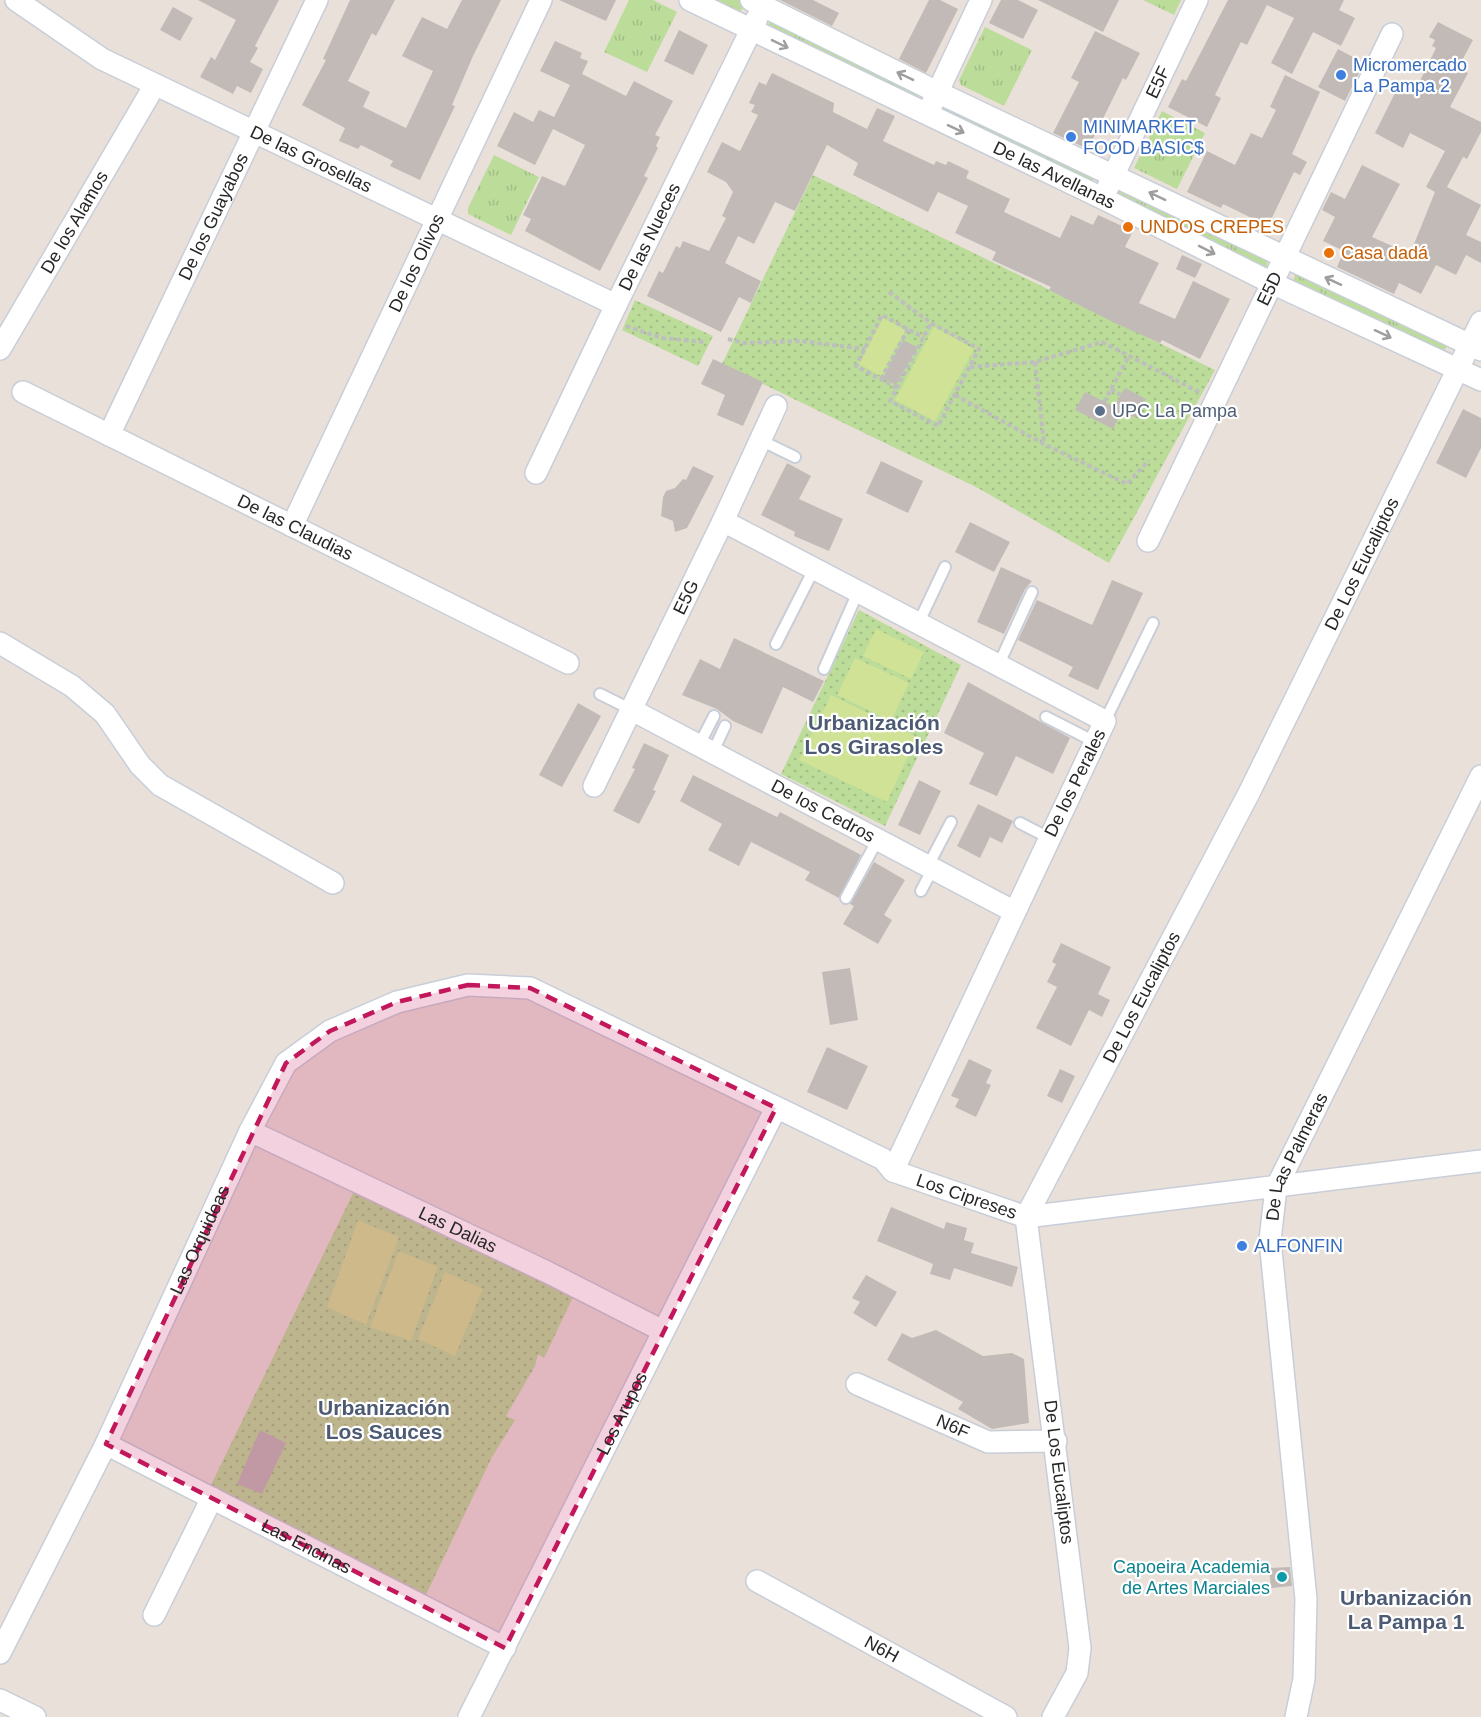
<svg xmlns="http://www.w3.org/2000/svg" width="1481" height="1717" viewBox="0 0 1481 1717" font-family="Arial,sans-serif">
  <defs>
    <pattern id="grass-tufts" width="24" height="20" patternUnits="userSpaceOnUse" patternTransform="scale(1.5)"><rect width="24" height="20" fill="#bcdc9a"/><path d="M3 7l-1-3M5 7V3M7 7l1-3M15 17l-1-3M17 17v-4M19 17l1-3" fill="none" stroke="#a2bd85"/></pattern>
    <pattern id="park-dots" width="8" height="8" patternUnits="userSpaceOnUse" patternTransform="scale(1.5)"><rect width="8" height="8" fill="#bcdc9a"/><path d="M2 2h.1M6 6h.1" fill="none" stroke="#a2bd85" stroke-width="1.8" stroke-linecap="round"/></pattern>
  </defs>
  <rect width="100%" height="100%" fill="#e9e0da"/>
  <path fill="url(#grass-tufts)" d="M629,0H653L677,12L647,72L604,52Z
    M704,0H739L743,8L738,14Z
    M1143,0H1181L1174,15Z
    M771,18L919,94L914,100L767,28Z
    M985,27L1032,50L1004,106L961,85L959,80Z
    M944,105L1095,178L1090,183L941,111Z
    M1162,111L1205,133L1177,189L1134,168Z
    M494,155L539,177L511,235L468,214V208Z
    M1119,189L1268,260L1266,269L1116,195Z
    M1299,273L1446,341V348L1442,352L1293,283L1295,275Z"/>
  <path fill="url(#park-dots)" d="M813,175L1215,370L1109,563L978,488L722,364Z
    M635,300L713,336L698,366L622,330Z
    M859,610L961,665L885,826L781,774Z
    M358,1183L573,1297L544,1358L538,1354L535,1366L506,1416L515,1420L492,1457L424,1599L209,1489Z"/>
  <path fill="#d0e296" d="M883,318L906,330L881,376L859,364Z
    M934,327L974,349L935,421L895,400Z
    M876,629L924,652L911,679L863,656Z
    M855,658L909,683L891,721L837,695Z
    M831,695L917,737L887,802L799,760Z
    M358,1220L399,1237L366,1325L327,1307Z
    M399,1251L438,1267L411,1341L370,1327Z
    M445,1272L483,1289L455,1356L418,1339Z"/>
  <path fill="#c1bab7" d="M198,0H279L255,46L258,48L250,62L263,69L251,93L237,86L233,94L200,77L211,57L215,60L236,20Z
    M350,0H395L376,36L372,33L348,81L370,92L363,107L406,128L433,71L402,56L422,17L447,29L462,0H501L473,56L452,105L455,106L420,180L390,166L393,161L361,145L358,149L339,141L345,128L302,105L326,60L323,59Z
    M559,0H616L606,21Z
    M780,0H813L839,13L832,26Z
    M929,0H940L958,9L926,73L899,59Z
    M1001,0H1018L1038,10L1023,39L989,23Z
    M1038,0H1119L1103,32Z
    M1228,0H1344L1339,10L1355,18L1341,46L1313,32L1292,74L1271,63L1294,18L1267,5L1247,45L1241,42L1215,95L1221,98L1207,127L1168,107L1182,79L1186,81Z
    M173,7L193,18L180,41L160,30Z
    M1438,22L1473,40L1458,68L1468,73L1450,107L1481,122V132L1467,159L1463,157L1447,187L1481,205L1466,235L1481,242V263L1466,255L1456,275L1436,265L1421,294L1399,283L1394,294L1337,267L1344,251L1323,241L1335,217L1322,210L1331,192L1345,199L1362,165L1400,184L1372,237L1410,254L1435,192L1426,187L1445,151L1410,133L1403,148L1375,133L1398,87L1413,95L1436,48L1432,46L1435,40L1429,37Z
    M679,30L708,45L693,75L664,61Z
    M1095,31L1140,53L1126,80L1123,78L1088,149L1053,133L1079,82L1071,78Z
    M555,41L582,53L580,58L588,61L582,74L626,96L634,81L673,101L655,135L660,137L656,146L658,148L644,176L648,178L600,271L525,231L531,219L523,215L542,176L565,186L585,145L553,129L535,165L497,146L514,112L533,122L539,110L554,117L570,85L540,71Z
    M1338,49L1364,63L1345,101L1318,87Z
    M772,73L834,103L833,112L867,129L877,108L895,116L883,141L934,165L936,161L946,165L948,161L969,171L966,178L1010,199L1004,212L1060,238L1071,215L1093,225L1098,215L1133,231L1125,247L1159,263L1139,303L1175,319L1193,281L1230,299L1200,359L1162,340L1160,343L1117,324L1049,290L1051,287L992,260L996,252L955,233L968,206L938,192L928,212L853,175L858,163L827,145L795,211L775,202L754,244L738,236L725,263L761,281L751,303L739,297L721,332L647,296L659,271L663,273L676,246L680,248L683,241L709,251L726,218L722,216L733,192L726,182L707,172L722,142L740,151L758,115L751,112L755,105L749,103L759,82L766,85Z
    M1285,75L1320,92L1292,154L1307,162L1300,175L1294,172L1268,226L1223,204L1221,208L1187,192L1207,151L1235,165L1251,133L1262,138L1276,110L1270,107Z
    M1182,255L1202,264L1195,278L1176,269Z
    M903,340L917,347L896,385L883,378Z
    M713,359L763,382L743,426L717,415L725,395L701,384Z
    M1125,388L1146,399L1136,418L1122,411L1113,429L1075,410L1085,392L1117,408L1114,407Z
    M1463,409L1481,418V448L1466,478L1436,463Z
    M881,461L923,481L908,513L866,493Z
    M787,463L811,476L799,499L843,519L829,551L794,536L795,532L761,515Z
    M693,466L714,476L687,528L675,532L673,521L661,516L663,497L666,491L675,488L683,479L686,480Z
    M970,522L1010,542L994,572L955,552Z
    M1001,567L1032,581L1025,589L1004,634L977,622Z
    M1112,580L1143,593L1098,690L1068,676L1073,667L1018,640L1037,600L1092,625Z
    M734,638L824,681L813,702L783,687L762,734L733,721L717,709L682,695L700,659L720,669Z
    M968,682L1070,738L1053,774L1016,756L997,796L969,784L984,753L944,733Z
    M578,703L601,716L562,787L539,775Z
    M644,743L669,755L653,790L656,791L639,824L613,811L635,769L632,768Z
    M693,775L777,817L780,812L861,855L839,898L805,880L810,872L751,842L739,866L708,850L722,824L680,801Z
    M919,780L941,791L920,835L898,825Z
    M978,804L1013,821L1002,843L990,837L980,858L957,846Z
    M874,862L905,880L884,915L892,920L878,944L843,924L854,906L850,904Z
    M1061,943L1111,967L1098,994L1110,1000L1102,1017L1089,1010L1071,1046L1036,1028L1057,987L1047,982L1056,964L1052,962Z
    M850,968L858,1020L830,1025L822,972Z
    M827,1047L868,1066L847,1110L807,1092Z
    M969,1059L992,1070L986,1083L991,1085L976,1117L955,1107L959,1099L951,1096Z
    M1060,1069L1075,1076L1062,1103L1047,1096Z
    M891,1207L944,1229L946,1222L967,1228L964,1240L974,1243L971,1253L1018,1267L1012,1287L954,1268L950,1280L930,1274L933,1264L877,1241Z
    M866,1275L897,1292L876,1327L853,1313L860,1302L852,1298Z
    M936,1330L983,1356L1012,1353L1024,1359L1029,1423L992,1429L958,1409L963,1402L887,1360L902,1333L912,1338Z
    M260,1430L286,1443L262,1494L237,1484Z
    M1290,1567L1292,1586L1271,1588L1269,1568Z"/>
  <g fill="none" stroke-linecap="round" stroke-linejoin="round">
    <defs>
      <path id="service" d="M760,440L795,457
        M918,624L945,567
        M776,644L814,569
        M998,666L1032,592
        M824,669L858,592
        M600,694L632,710
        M1046,717L1095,742
        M1105,721L1153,623
        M699,745L714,716
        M713,752L725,726
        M1020,823L1049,838
        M928,866L951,822
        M921,891L933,868
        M846,898L878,839"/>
      <g id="minor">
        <path id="s1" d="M16,0L102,59L616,305"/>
        <path id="s2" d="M690,0L1102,198L1272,283L1481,380"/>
        <path d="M751,0L937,92L1481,350"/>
        <path d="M932,104L981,0"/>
        <path id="s3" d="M1108,187L1197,0"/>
        <path id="s4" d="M0,349L149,95"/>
        <path id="s5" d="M23,392L568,663"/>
        <path id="s6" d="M109,435L317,0"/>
        <path id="s7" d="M536,473L616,305L757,18"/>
        <path d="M723,521L1105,721L893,1171"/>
        <path id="s8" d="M292,526L541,0"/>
        <path id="s9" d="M1148,541L1392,34"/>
        <path d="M0,643L72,686L105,714L140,765L160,785L333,883"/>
        <path id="s10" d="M632,710L1013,911"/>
        <path id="s11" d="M594,786L723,521L776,406"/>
        <path id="s12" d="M250,1131L547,1272L663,1331"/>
        <path id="s13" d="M857,1384L988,1442L1056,1441"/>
        <path id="s14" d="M106,1444L505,1648"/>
        <path id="s15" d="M757,1581L1006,1717"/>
        <path d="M154,1615L212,1498"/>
        <path id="s16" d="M0,1653L106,1444L250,1131L286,1063L330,1031L397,1002L468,985L530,988L883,1159L893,1171L1026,1217L1481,1161"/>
        <path d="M0,1700L35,1717"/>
        <path id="s17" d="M469,1717L776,1108"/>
        <path id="s18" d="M1053,1717L1077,1673L1080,1648L1026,1217L1249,793L1481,322"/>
        <path id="s19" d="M1296,1717L1304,1679L1306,1599L1270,1240L1276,1188L1481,776"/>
      </g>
    </defs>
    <use href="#service" stroke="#c8ced8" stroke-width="14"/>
    <use href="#minor" stroke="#c8ced8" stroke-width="24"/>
    <path stroke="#bebebe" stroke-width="4" stroke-dasharray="4.5 3" stroke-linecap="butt" d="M889,292L931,323
      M931,323L979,349L938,426L890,401Z
      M626,326L662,338L704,342
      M728,339L744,343L800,341L865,349
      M1035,362L1044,443
      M970,367L1035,362L1102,342L1199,392
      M881,379L908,329
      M897,388L856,366L882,315L924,338
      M1111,389L1121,395
      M955,395L1044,444L1127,484L1149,460
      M1104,402L1129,356"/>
    <use href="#service" stroke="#fff" stroke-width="10"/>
    <use href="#minor" stroke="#fff" stroke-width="21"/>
  </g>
  <defs><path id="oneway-shaft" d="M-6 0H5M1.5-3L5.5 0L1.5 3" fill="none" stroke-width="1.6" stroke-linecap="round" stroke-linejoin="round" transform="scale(1.5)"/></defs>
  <g stroke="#9e9e9e">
    <use href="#oneway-shaft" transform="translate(780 44) rotate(26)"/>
    <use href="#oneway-shaft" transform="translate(905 76) rotate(-154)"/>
    <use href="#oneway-shaft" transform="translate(956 129) rotate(25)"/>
    <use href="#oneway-shaft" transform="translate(1157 196) rotate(-154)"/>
    <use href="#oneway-shaft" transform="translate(1207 250) rotate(27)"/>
    <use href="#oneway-shaft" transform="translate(1333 281) rotate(-155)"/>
    <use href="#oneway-shaft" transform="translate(1383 334) rotate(25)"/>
  </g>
  <path fill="#c2185b" fill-opacity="0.2" stroke="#c2185b" stroke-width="4.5" stroke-dasharray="12 8" stroke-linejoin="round" d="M468,985L530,988L776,1108L505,1648L106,1444L286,1063L330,1031L397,1002Z"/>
  <g fill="#3f7fe0" stroke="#fff" stroke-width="2">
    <circle cx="1341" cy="75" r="6"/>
    <circle cx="1071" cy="137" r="6"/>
    <circle cx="1242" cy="1246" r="6"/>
  </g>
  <g fill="#e8710a" stroke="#fff" stroke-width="2">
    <circle cx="1128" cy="227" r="6"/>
    <circle cx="1329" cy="253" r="6"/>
  </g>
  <circle fill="#5c6f8a" stroke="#fff" stroke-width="2" cx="1100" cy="411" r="6"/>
  <circle fill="#0f9aa8" stroke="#fff" stroke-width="2" cx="1282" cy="1577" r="6"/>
  <g text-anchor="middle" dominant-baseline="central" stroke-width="4.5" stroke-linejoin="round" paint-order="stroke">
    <g font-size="18" fill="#366cbe" stroke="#fff" text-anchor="start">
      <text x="1353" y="65">Micromercado<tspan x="1353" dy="21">La Pampa 2</tspan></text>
      <text x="1083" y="127">MINIMARKET<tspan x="1083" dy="21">FOOD BASIC$</tspan></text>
      <text x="1254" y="1246">ALFONFIN</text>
    </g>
    <g font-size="18" fill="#272727" stroke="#fff">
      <text stroke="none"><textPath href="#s3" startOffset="116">E5F</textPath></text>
      <text stroke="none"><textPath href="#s1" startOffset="336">De las Grosellas</textPath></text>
      <text stroke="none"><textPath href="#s2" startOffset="404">De las Avellanas</textPath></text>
      <text stroke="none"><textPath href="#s6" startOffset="242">De los Guayabos</textPath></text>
      <text stroke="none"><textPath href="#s4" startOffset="147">De los Alamos</textPath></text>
      <text stroke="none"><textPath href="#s7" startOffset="262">De las Nueces</textPath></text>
      <text stroke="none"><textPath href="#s8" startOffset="291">De los Olivos</textPath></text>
      <text stroke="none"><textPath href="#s9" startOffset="280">E5D</textPath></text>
      <text stroke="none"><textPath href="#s5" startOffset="304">De las Claudias</textPath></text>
      <text stroke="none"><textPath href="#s18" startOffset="1244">De Los Eucaliptos</textPath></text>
      <text stroke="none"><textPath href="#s11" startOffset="210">E5G</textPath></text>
      <text transform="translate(1075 783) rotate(-64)">De los Perales</text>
      <text stroke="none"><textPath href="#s10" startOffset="216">De los Cedros</textPath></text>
      <text stroke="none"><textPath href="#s18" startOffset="758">De Los Eucaliptos</textPath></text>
      <text stroke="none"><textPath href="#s19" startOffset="568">De Las Palmeras</textPath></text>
      <text stroke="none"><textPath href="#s16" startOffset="1404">Los Cipreses</textPath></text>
      <text stroke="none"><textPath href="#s12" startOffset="230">Las Dalias</textPath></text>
      <text stroke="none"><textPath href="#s16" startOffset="459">Las Orquideas</textPath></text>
      <text stroke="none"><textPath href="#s17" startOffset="340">Los Arupos</textPath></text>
      <text stroke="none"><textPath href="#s13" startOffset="105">N6F</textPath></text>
      <text transform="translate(1059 1472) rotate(83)">De Los Eucaliptos</text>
      <text stroke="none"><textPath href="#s14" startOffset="225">Las Encinas</textPath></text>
      <text stroke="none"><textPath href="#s15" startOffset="142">N6H</textPath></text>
    </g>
    <g font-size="18" fill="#c56008" stroke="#fff" text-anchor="start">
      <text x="1140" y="227">UNDOS CREPES</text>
      <text x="1341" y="253">Casa dadá</text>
    </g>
    <g font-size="18" fill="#4e5e75" stroke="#fff" text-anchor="start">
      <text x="1112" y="411">UPC La Pampa</text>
    </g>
    <g font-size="18" fill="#0d838f" stroke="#fff" text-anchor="end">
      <text x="1270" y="1567">Capoeira Academia<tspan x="1270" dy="21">de Artes Marciales</tspan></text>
    </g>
    <g font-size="21" font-weight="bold" fill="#4c5a74" stroke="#fff">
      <text x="874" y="722">Urbanización<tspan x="874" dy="24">Los Girasoles</tspan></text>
      <text x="384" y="1407">Urbanización<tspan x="384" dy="24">Los Sauces</tspan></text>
      <text x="1406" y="1597">Urbanización<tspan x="1406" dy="24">La Pampa 1</tspan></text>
    </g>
  </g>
</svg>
